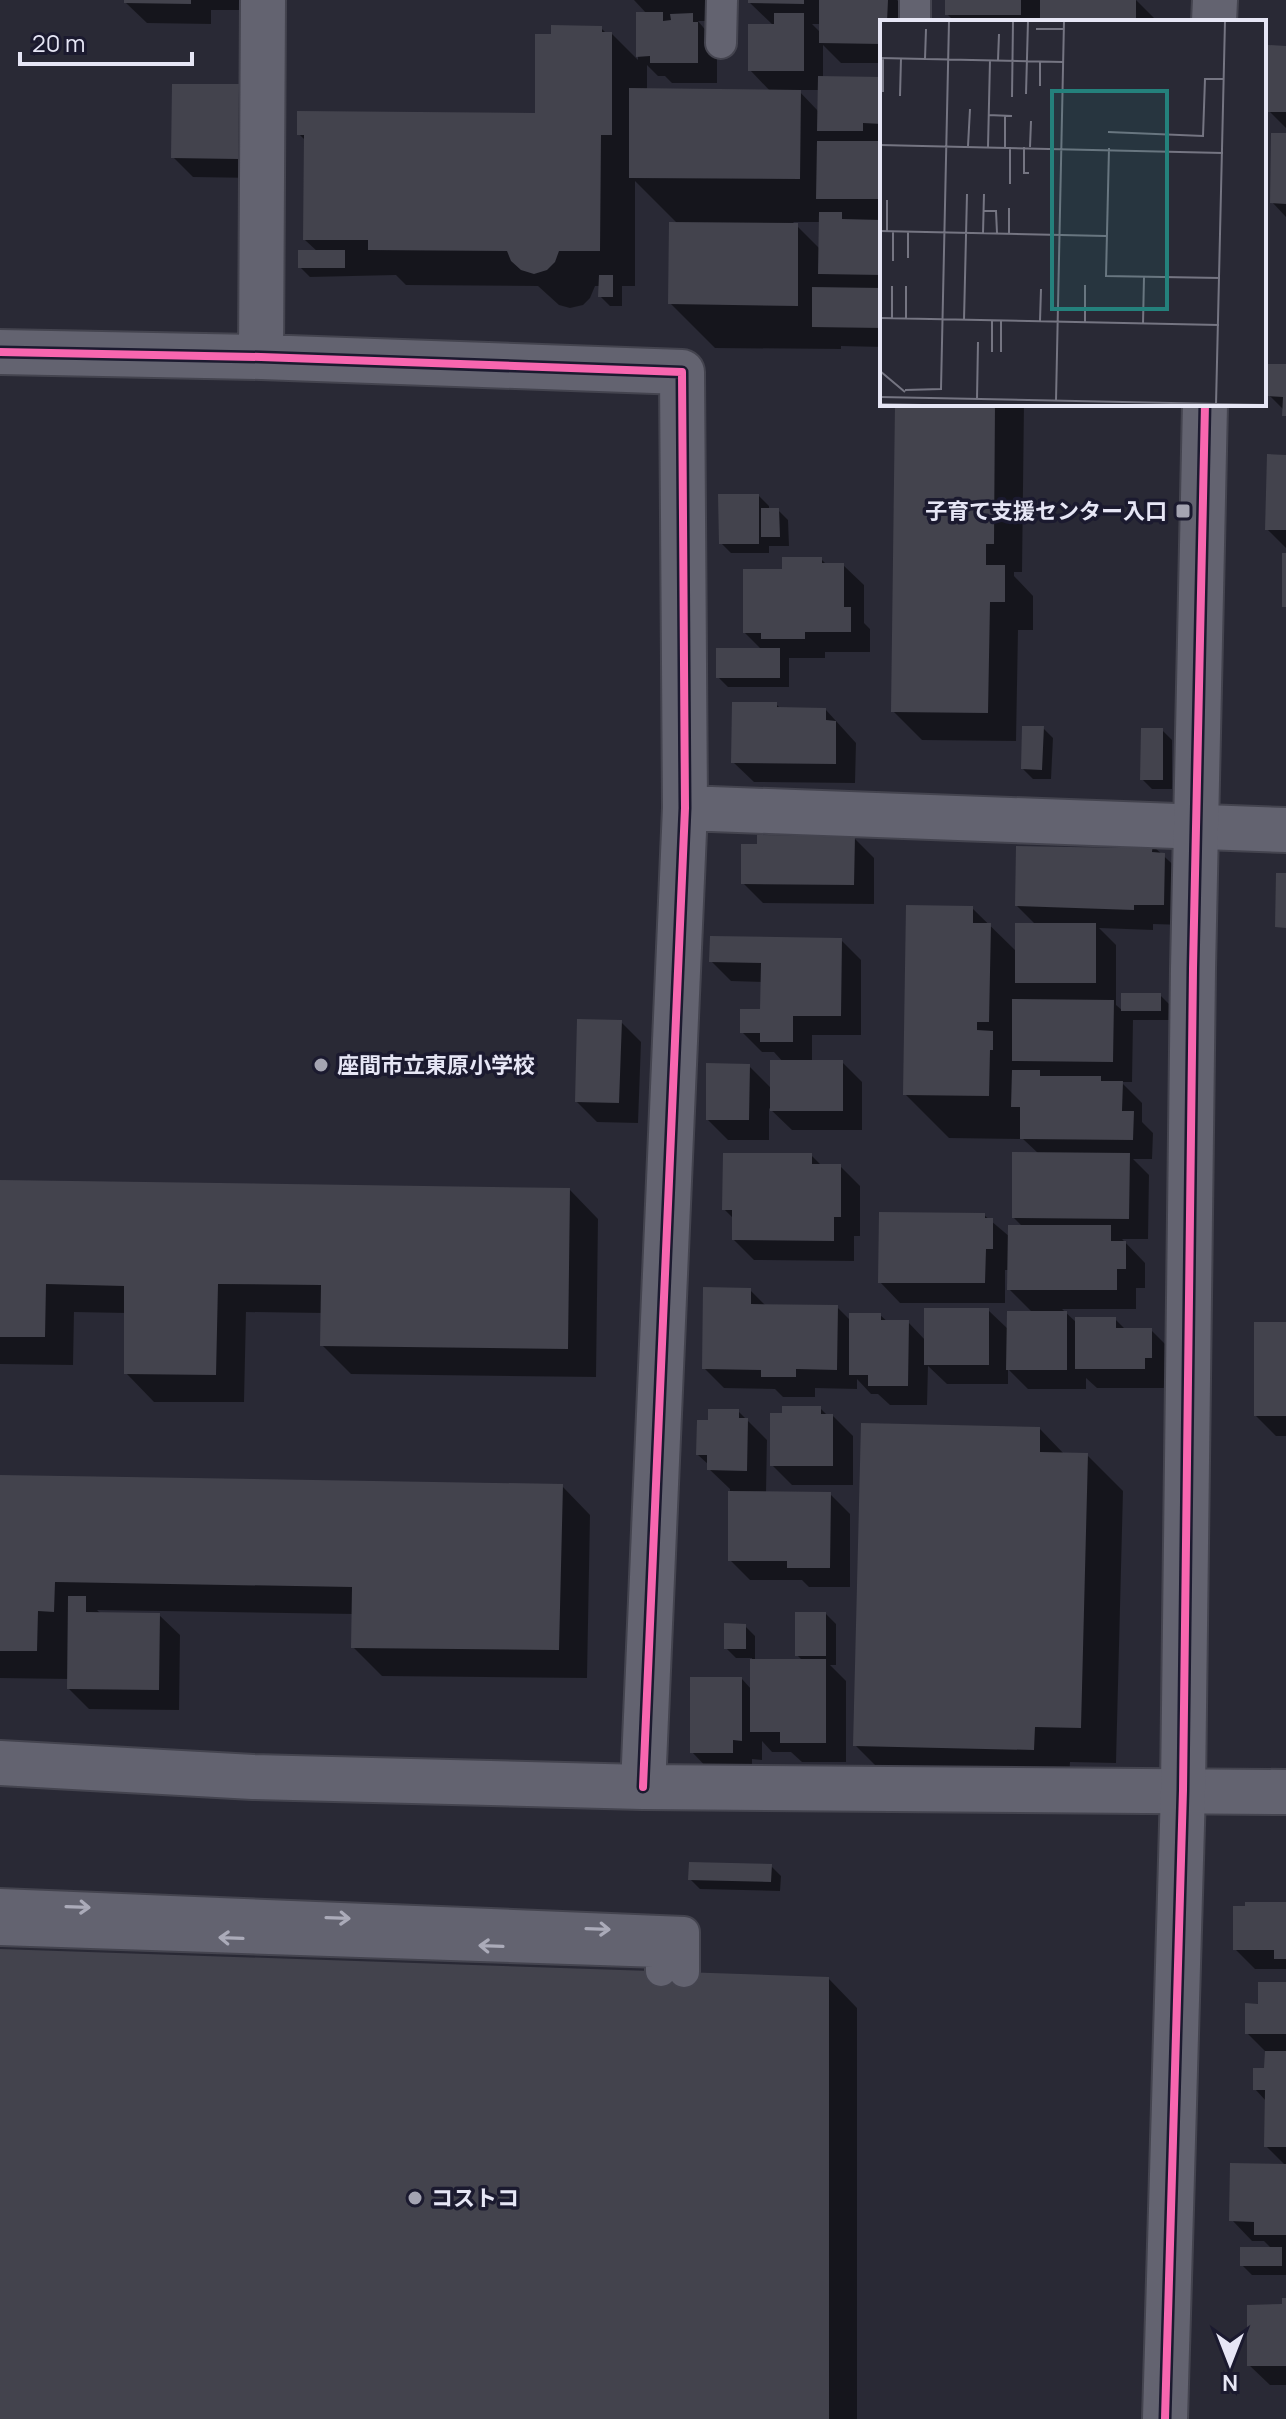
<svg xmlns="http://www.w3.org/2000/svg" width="1286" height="2419" viewBox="0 0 1286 2419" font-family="Manrope,'Noto Sans JP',sans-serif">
  <rect width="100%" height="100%" fill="#292935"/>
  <path fill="#0007" fill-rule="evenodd" d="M126,0H256V10H211V24L147,23L126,3Z
    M634,0H718L717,21H698L717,44V83H672L665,76H658L647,65V90L771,92L750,70L774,26L750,3V0H897L907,10V22H882V63H841L823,45V78L882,79V219L878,218L882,222V347L841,346V349L715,348L670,303L678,224L635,181V286H622V306H610L600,296L601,286H595L590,298L583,305L570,308L559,305L538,286L406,285L396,275L310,277L300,267L318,252L305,240L306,141L299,134L537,115L601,28L607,34H612L638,60V14H647ZM812,24H821V33ZM798,90H820L819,112ZM793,222H820V249Z
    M947,0H1136L1155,19V22H955L947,14Z
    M1286,48V128L1269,111Z
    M238,86L258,107L257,178L193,177L173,157Z
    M1286,135V217L1272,202Z
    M1286,366V417L1285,411L1270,396Z
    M897,404H1024L1022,572H1014V576L1033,596V630H1018L1016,741L922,740L893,711Z
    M1286,457V548L1267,529Z
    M759,496L769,506V510H778L788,520L789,546H769V553H731L721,543Z
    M821,559L827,565H843L864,585V623L870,629V652H825V658H789V687H728L718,677L762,650L745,633L784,571Z
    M776,704L781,709L826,710L856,743L855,783L754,782L733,762Z
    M1043,728L1053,738L1051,779H1033L1023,769Z
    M1162,730L1172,740V789H1152L1142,779Z
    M854,838L874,858V904L763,903L743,883Z
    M1152,845L1184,875V925L1153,924V930L1099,928L1116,945V1005L1123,1011V995H1160L1170,1005V1020H1133L1132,1082H1121L1142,1103V1122L1153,1133L1152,1159H1133L1149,1175L1148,1239H1122L1145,1263V1288H1136V1309H1062L1077,1323L1115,1319L1126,1330H1151L1171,1350V1378H1165V1388H1097L1086,1378V1389H1028L1008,1369V1384H947L928,1366L927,1405H890L878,1394H871L857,1379V1389L815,1388V1397H783L775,1389L724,1388L704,1368L750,1290L766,1306L837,1307L851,1321L880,1315L888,1322H908L926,1341L988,1310L1009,1330L1033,1313L1009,1289V1270H1005V1303H900L880,1282L984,1215L1010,1237L1023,1227L1014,1218L1039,1154L1023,1139L949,1138L905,1094L972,908L1017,952L1036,925L1017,906L1127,850Z
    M841,940L861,960V1035H812V1062H842L862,1082V1130H792L769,1108V1140H728L708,1120L749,1066L772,1089L783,1062L774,1052H762L742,1032L762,1011L763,982L731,981L711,961Z
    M621,1022L641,1042L638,1123L597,1122L577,1102Z
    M811,1155L822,1166H840L860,1186V1236H854V1261L754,1260L734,1240V1219L724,1209Z
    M0,1182L570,1190L598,1219L596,1377L351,1374L322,1345L323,1313L246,1312L244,1402H154L126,1373V1313L74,1312L73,1365L0,1364Z
    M1286,1324V1436H1276L1256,1416Z
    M820,1408L828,1416H833L853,1436V1485H792L772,1465Z
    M738,1411L767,1440L766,1493L830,1494L850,1514V1587H809L802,1580H750L730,1560V1489L709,1469V1465L698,1455L710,1422Z
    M1040,1429L1065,1455H1087L1123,1491L1116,1763L1070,1762L1069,1785L890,1780L855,1745Z
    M0,1477L562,1486L590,1515L587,1678L382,1676L353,1647V1614L97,1610L102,1615H159L180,1635L179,1710L89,1709L69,1689V1679L0,1678Z
    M826,1614L836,1624V1665H830L846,1681V1762H802L791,1752H772L762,1741V1760L752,1759V1773H712L692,1752L742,1679L752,1690V1658H736L726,1648L745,1626L755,1636V1661H803L797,1655Z
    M771,1866L781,1876L780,1891L700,1889L690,1879Z
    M1286,1904V1969H1255L1235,1949Z
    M0,1951L829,1979L857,2008V2419H0Z
    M1286,1984V2275H1252L1242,2265L1272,2249L1264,2241H1252L1232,2220L1286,2166L1266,2146V2101L1255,2089L1266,2070V2052L1247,2033L1260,2006Z
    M1286,2300V2385H1270L1249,2365Z"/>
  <path fill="#43434d" d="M124,0H191V4L124,3Z
    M748,0H804V4L748,3Z
    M819,0H888L887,22H882V44L819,43Z
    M945,0H1021V15H945Z
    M1040,0H1136V22H1040Z
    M636,12H663V21L671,20L670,14L693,13V22H698V63H650V56L636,57Z
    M774,13H804V71H748V24H774Z
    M551,25L602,26V32H612V135H601L600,251H559L555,262L547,270L534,274L521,270L511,261L507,251L368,250V240H303L304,135H297V111L535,113V34H551Z
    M1268,45L1286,46V112H1267Z
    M818,76L882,77V124L863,123V131H817Z
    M172,84H239L238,159L171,158Z
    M629,88L801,90L800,179L629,178Z
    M1271,133H1286V204L1270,203Z
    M817,141H882L880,199H816Z
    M819,212H842V219L882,220V275L818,274Z
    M669,222L798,223V306L668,304Z
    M298,250H345V268H298Z
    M599,275H613V297H598Z
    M812,287L882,288V328L812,327Z
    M1268,364H1286V416H1282L1283,397L1268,396Z
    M895,404H995L994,544H986V565H1005V602H990L988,713L891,712Z
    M1267,454L1286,455V530H1265Z
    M718,494H759V544H719Z
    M761,508H779L780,537H761Z
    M1282,553H1286V607H1282Z
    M782,557H822V563H844V607H851V632H805V639H761V633H743V569H782Z
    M716,648H780V678H716Z
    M732,702H777V707L826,708V720L836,721V764L731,763Z
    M1022,726H1044L1042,770L1021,769Z
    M1141,728H1163V780H1140Z
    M757,835L855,836L854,885L741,884V844H757Z
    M1125,842L1153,843L1152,852L1165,853L1164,905H1134V910L1015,906L1016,846L1125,848Z
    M1276,873H1286V928L1275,927Z
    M906,905L973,906V923H991L989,1022H977V1030L993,1031V1050H990L989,1096L903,1095Z
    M1015,923H1096V983H1015Z
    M710,936L842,938L841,1016H793V1042H760V1033H740V1009H760L761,963L709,962Z
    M1121,993H1161V1011H1121Z
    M1012,999L1114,1000L1113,1062L1012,1061Z
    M577,1019L622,1020L619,1103L575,1102Z
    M770,1060H843V1111H770Z
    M706,1063L750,1064L749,1120H706Z
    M1012,1070H1040V1076H1101V1081H1123L1122,1111H1134L1133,1140L1020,1139V1107H1011Z
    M1012,1152L1130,1153L1129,1219L1012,1218Z
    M723,1153H812V1164H841V1217H834V1241L732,1240V1210H722Z
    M0,1180L570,1188L568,1349L320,1346L321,1285L218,1284L216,1375L124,1374V1286L46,1284L45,1337H0Z
    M879,1212L985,1213V1218H993V1249H986L985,1283H878Z
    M1008,1225H1111V1241H1126V1269H1117V1290H1007Z
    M703,1287L751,1288V1304L838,1305L837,1370L796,1369V1377H761V1370L702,1369Z
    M924,1308H989V1365H924Z
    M1007,1311H1067V1370H1006Z
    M849,1313H881V1320H909L908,1386H868V1375H849Z
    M1075,1317H1116V1328H1152V1358H1145V1369H1075Z
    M1254,1322H1286V1416H1254Z
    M782,1406H821V1414H833V1466H770V1413H782Z
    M708,1409H739V1418H748L747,1471L707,1470V1455H696L697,1420H708Z
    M861,1423L1040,1427V1452L1088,1453L1081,1728L1035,1727L1034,1750L853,1746Z
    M0,1475L563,1484L559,1650L351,1648L352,1587L55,1582L54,1612L38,1611L37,1651H0Z
    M728,1491L831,1492L830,1568H787V1561H728Z
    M68,1596H86V1612L160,1613L159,1690L67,1689Z
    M795,1612H826V1656H795Z
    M724,1623L746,1624V1649H724Z
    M750,1659H826V1743H780V1732H750Z
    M690,1677H742V1741L733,1740V1753H690Z
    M689,1862L772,1864L771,1882L688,1880Z
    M1245,1902H1286V1959H1274V1950H1233V1906H1245Z
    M0,1949L829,1977V2419H0Z
    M1258,1982H1286V2034H1245V2003L1258,2004Z
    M1265,2051H1286V2147H1264L1265,2090H1253V2068H1264Z
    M1230,2163L1286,2164V2235H1254V2222L1229,2221Z
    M1240,2247H1282V2266H1240Z
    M1282,2298H1286V2366H1247V2305L1282,2304Z"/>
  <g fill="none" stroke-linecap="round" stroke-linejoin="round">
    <defs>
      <path id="service" d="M915,22V0
        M721,43L722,0
        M0,1904L684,1932V1972
        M0,1930L661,1952V1971"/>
      <path id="minor" d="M0,352L261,357L682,372L685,808L643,1787
        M261,357L263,0
        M685,808L1286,830
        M0,1763L253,1777L643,1787L1286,1792"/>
      <path id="tertiary" d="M1214,22L1215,0
        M1165,2419L1183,1790L1193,969L1205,404"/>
    </defs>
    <use href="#service" stroke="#44444f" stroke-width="34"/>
    <use href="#minor" stroke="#44444f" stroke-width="48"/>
    <use href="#tertiary" stroke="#44444f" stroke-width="48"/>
    <use href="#service" stroke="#636370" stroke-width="30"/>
    <use href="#minor" stroke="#636370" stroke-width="44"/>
    <use href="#tertiary" stroke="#636370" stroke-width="44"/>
    <defs>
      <path id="cycleway" d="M0,352L261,357L682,372L685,808L643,1787
        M1165,2419L1183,1790L1193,969L1205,404"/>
    </defs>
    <use href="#cycleway" stroke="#1b1a2f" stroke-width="13"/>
    <use href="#cycleway" stroke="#f766af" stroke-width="8"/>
  </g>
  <defs><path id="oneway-shaft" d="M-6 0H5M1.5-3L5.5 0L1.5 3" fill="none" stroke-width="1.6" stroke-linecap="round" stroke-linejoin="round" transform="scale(2)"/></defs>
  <g stroke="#ababb9">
    <use href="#oneway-shaft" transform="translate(78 1907) rotate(2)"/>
    <use href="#oneway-shaft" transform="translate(338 1918) rotate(2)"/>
    <use href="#oneway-shaft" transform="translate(598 1929) rotate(2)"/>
    <use href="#oneway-shaft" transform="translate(231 1938) rotate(-178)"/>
    <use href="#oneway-shaft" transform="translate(491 1946) rotate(-178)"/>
  </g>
  <g fill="#a4a4b2" stroke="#1b1a2f" stroke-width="3">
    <rect x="1175" y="503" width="16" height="16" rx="4"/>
    <circle cx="321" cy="1065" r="8"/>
    <circle cx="415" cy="2198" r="8"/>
  </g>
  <g text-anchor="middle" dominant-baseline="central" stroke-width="7" stroke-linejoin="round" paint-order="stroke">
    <g font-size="22" font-weight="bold" fill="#e6e6f5" stroke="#1b1a2f" text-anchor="start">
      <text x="1167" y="511" text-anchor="end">子育て支援センター入口</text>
      <text x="337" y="1065">座間市立東原小学校</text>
      <text x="431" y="2198">コストコ</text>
    </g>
  </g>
  <g transform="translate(880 20)">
    <rect width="386" height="386" fill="#292935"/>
    <path fill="none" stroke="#757582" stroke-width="2" d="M156,9H184M0,38L183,42M45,39L46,9M118,40L119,14M160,66V41M3,72V38M146,74L148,1M20,76L21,38M132,77L133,1M108,95L132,96M228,112L323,116L325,59H344M0,125L343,133M88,126L90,89M108,127L110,40M125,127V96M144,127V153H149M150,127L151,101M229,128L226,256L340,258M130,164V127M104,191H116L117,213M0,211L226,216M7,211V180M103,213L104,174M129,214V188M28,238V212M13,241V211M0,298L339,305M12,298V266M26,299V266M84,300L87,174M160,301L161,269M205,303V265M263,304L264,257M112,332V301M121,332V301M0,351L25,372M25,370L61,369L69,1M0,377L386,385M97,379L98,322M176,381L184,1M0,384L42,385M336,385L345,1"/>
    <path fill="#24817c" fill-opacity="0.15" stroke="#24817c" stroke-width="4" d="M172,71H287V289H172Z"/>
    <rect width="386" height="386" fill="none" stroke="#e6e6f5" stroke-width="4"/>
  </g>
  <g transform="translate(1230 2363) rotate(180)" stroke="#1b1a2f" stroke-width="6" paint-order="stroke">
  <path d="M0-6L14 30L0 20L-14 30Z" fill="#e6e6f5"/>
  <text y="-12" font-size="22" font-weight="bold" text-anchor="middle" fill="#e6e6f5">N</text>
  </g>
  <path d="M20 52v12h172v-12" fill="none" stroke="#e6e6f5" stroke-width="4"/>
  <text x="32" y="52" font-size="24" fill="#e6e6f5" stroke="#1b1a2f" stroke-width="6" paint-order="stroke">20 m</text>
</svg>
